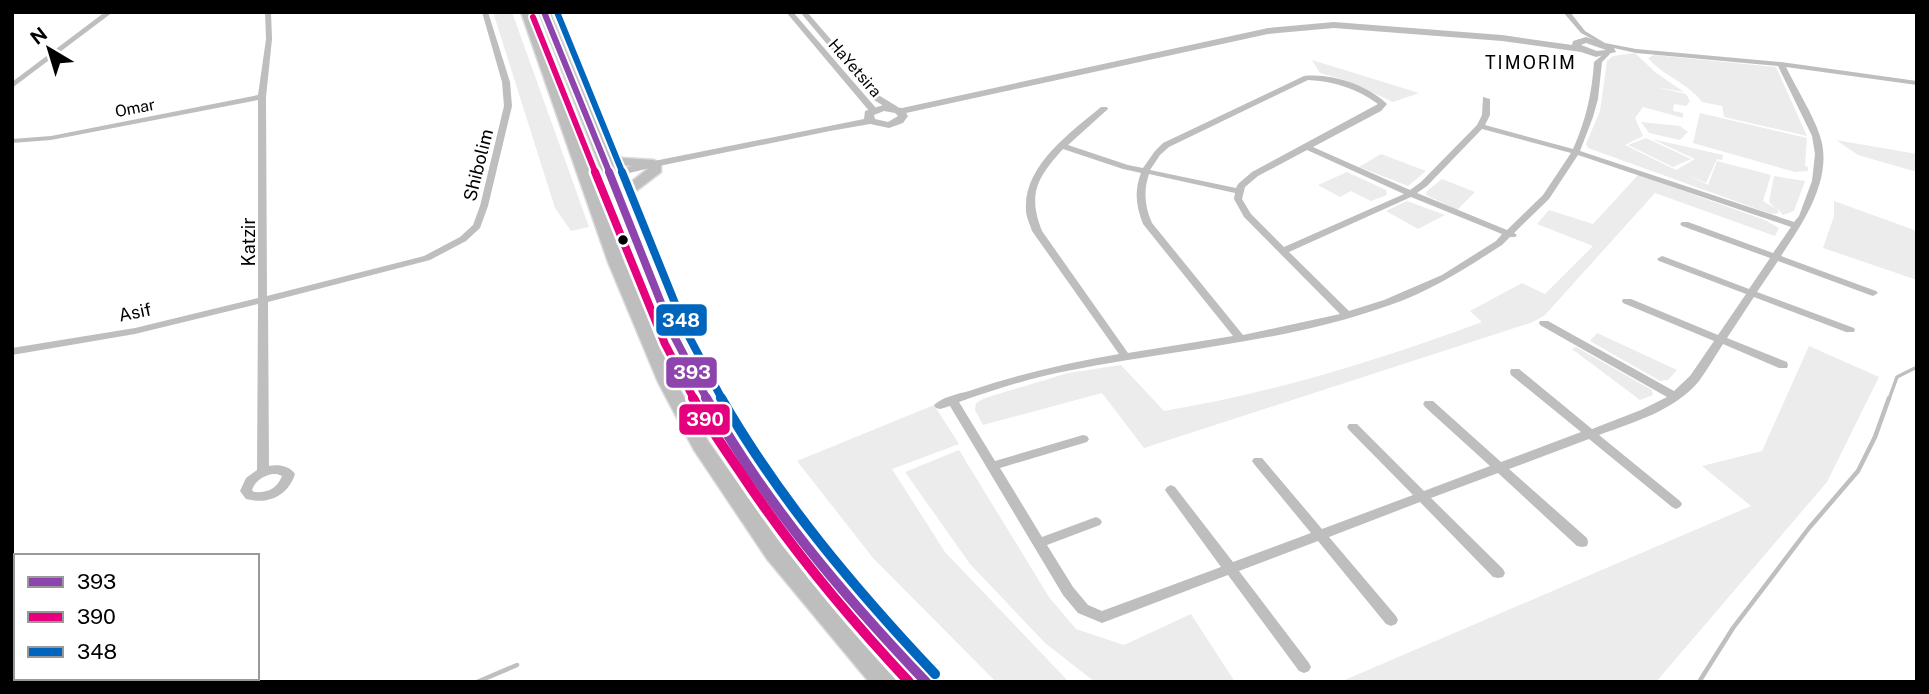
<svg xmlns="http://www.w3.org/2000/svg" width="1929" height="694" viewBox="0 0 1929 694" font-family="'Public Sans',sans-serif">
  <rect width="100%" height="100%" fill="#fff"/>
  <path fill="#ececec" d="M493,12H512L589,227L571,231L555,208Z
    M1635,53L1655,72L1684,92L1655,87L1686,94L1690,101L1686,106L1674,104L1673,111L1683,113V118L1643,107L1635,118L1643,136L1625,145L1676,170L1695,159L1652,139L1723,155L1722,160L1717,159L1706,183L1686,174L1708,185L1717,161L1771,175L1763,201L1775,208L1769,202L1774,176L1805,181L1794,211L1783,215L1777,208L1779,213L1771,214L1588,148L1586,144L1600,111L1607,61L1613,56Z
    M1654,55L1776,67L1807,136L1724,117L1722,106L1702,102C1688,83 1662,75 1648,58Z
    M1312,60L1419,93L1393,102L1348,81L1320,73Z
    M1700,113L1807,138L1805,166L1808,167V171L1795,172L1693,143Z
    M1641,122L1680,126L1688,132L1680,140L1649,133Z
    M1646,138L1691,159L1673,167L1628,145Z
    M1836,140L1917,154V172L1858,155Z
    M1381,154L1426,171L1408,186L1359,167Z
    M1347,172L1386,190L1387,195L1371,201L1351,191L1340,197L1318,185Z
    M1638,175L1765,220L1779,228L1775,236L1655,193L1545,315L1533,322L1144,448L1102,393L983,425L975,410L976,403L985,398L1068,373L1121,365L1164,411C1273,393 1379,360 1482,322L1470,311L1522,283L1545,294L1593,246L1537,224L1549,210L1593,224Z
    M1442,179L1475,192L1457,210L1426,195L1427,191Z
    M1407,201L1445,215L1418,229L1386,211Z
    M1834,201L1917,231V280L1823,248L1834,216Z
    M1597,333L1677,370L1668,380L1660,381L1590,341Z
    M1809,346L1879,377L1827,482L1656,682H1340L1751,506L1702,466L1762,451Z
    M1576,347L1652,390L1653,395L1640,400L1572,349Z
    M934,405L959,444L892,469L945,552L1069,682H996L873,558L797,461Z
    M959,450L1049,597L1076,629L1124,645L1191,614L1235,682H1095L1045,643L970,564L905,472Z"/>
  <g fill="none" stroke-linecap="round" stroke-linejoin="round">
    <path stroke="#bfbfbf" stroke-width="3.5" d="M1889,399L1897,377L1917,367"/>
    <path stroke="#bfbfbf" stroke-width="4.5" d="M477,682L517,665
      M1699,682L1733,628L1809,528L1858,471L1875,437L1889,398"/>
    <defs>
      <path id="trunk" d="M521,12H532L624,262L676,382L708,441L783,547L892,674L896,682H869L767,559L694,450L658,382L608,262Z
        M539,12H550L608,151L623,158L654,160L661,164V172L636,191L630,204C653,260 673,318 701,371C759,485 845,584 934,674L938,682H910L852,618L791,543L735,463L707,416L684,374L661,322ZM613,164L649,168L623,188Z"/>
    </defs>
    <use href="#trunk" stroke="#dbdbdb" stroke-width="3"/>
    <path fill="#bebebe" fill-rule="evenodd" d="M105,12H113L12,88V82Z
      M265,12H271L272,39L266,97L267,296L424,256L460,237L473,225L480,206L504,106L502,82L482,12H488L510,82L512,106L488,206L480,228L466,241L430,260L268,302L269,466C278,464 290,466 295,474C288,496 268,505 246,499L240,491L246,478L257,470L258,304L135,334L12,355V348L135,328L258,298V100L51,140L12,143V139L51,136L258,95L266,39ZM272,474H277L282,476C277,489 267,493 254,492L252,490C255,481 263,476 272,474Z
      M786,12H793L876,108V112H870Z
      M800,12H807L880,96L898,107V111H892L874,100Z
      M1563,12H1570L1585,31L1605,43L1636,49L1781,62L1917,81V85L1786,67C1796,88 1813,114 1820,136C1834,178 1803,223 1781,256L1876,291L1878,293L1873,296L1870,295L1778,261L1757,292L1854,328L1855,330L1854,332H1846L1754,297L1727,338L1787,362L1788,365L1787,368H1779L1723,344C1715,356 1708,369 1699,381C1674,411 1634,422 1599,435L1680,501L1682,504L1680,507L1676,509L1672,507L1589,439L1509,469L1587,538L1588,542L1587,546L1582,547L1577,546L1498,473L1431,498L1503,569L1505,573L1503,577L1498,578L1493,577L1420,502L1329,537L1396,616L1398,620L1396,624L1391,626L1386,624L1318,541L1239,571L1309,663L1311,667L1309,671L1304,673L1299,671L1228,575L1102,623L1078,613L1063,595L950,406L940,409L936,408L934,405C943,397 957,394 969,391C1018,374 1068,363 1119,354L1032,231C1030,224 1026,217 1026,210C1023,166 1071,132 1101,107H1107L1108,109L1068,145L1128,165L1143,168L1155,151L1163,143L1304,76C1332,73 1367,85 1387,104L1381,111L1313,147L1410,190L1421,182L1477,125L1482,115L1483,97L1490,99V115L1485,125L1573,149C1586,120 1592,93 1594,62L1606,52L1610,54L1602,62L1598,99L1593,117L1580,151L1794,222L1799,216L1812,181L1815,154L1812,136L1778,66L1636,53L1605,46L1581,33ZM1308,80C1333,81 1358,89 1378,104L1252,172L1238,184L1236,188L1150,170L1160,155L1169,147ZM1482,129L1571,153L1543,195L1507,230L1417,193L1427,186ZM1063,149L1123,169L1141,173C1134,191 1136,206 1143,224L1233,336L1128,353L1042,231C1027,193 1038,177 1063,149ZM1307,150L1404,194L1284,247L1251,214L1242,199L1245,187L1258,176ZM1578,155L1791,227L1773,253L1688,222H1682L1680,224L1682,226L1770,258L1749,289L1665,257L1662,256L1657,259L1659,261L1746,294L1718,335L1631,299H1623L1622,301L1623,303L1714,341L1690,376L1674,391L1548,321H1540L1539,323L1540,325L1667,397L1641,410L1592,429L1519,369H1511L1510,372L1511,375L1581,432L1501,462L1433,401H1425L1423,404L1425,407L1490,466L1424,491L1357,424H1349L1347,427L1349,430L1413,495L1322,529L1262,458H1254L1252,461L1254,464L1311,533L1233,562L1175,487L1171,485L1167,487L1165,490L1167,493L1221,567L1102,611L1088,605L1073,587L1047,545L1100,525L1102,522L1100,519L1096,517L1042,537L1000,468L1087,442L1089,439L1087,436L1083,435L995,461L959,402C996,389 1033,377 1072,370C1178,349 1287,342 1390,305C1431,291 1466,268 1502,245L1510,237H1515L1517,235L1514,233L1549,199ZM1149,174L1235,193L1234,199L1244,217L1340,314L1243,335L1152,223C1145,207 1143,192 1149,174ZM1411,197L1502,234L1496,241L1442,275L1384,300L1349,311L1289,252Z"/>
    <path fill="#bebebe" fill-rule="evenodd" d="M1334,22L1502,35L1572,45L1573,41L1586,37L1613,46L1616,52L1596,57L1581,52L1502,41L1334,28L1268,34L906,113L908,116L903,123L889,128L870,124L830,131L654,167L613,177L589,185L583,182L606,172L654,161L864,119L865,111L883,105L902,108L1268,28ZM1586,43L1606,50L1597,51L1581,45ZM884,111L895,113L898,116L888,122L875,119L874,115Z"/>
    <use href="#trunk" fill="#bebebe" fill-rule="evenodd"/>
    <defs>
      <path id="bus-1-far2" d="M544,12L610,174"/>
      <path id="bus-1-far1" d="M609,172L675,338L707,399"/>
      <path id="bus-1" d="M706,398C765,503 843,595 926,682"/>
      <path id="bus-2-far2" d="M533,17L596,174"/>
      <path id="bus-2-far1" d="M595,172L665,344L694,399"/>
      <path id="bus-2" d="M693,398C708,426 727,452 745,479C794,552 849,618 909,682"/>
      <path id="bus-3-far2" d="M557,12L623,174"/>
      <path id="bus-3-far1" d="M622,172L687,333L722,399"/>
      <path id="bus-3" d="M721,398C779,499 855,589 935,674"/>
    </defs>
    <use href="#bus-1-far2" stroke="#fff" stroke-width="10"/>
    <use href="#bus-1-far1" stroke="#fff" stroke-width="13"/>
    <use href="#bus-1" stroke="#fff" stroke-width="16"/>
    <use href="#bus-2-far2" stroke="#fff" stroke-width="10"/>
    <use href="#bus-2-far1" stroke="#fff" stroke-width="13"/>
    <use href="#bus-2" stroke="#fff" stroke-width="16"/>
    <use href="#bus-3-far2" stroke="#fff" stroke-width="10"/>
    <use href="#bus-3-far1" stroke="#fff" stroke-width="13"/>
    <use href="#bus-3" stroke="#fff" stroke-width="16"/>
    <use href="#bus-1-far2" stroke="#8e44ad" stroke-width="6"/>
    <use href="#bus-1-far1" stroke="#8e44ad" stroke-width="8"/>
    <use href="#bus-1" stroke="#8e44ad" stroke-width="10"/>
    <use href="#bus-2-far2" stroke="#e5007d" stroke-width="6"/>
    <use href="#bus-2-far1" stroke="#e5007d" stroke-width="8"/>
    <use href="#bus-2" stroke="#e5007d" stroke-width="10"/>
    <use href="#bus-3-far2" stroke="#0065bd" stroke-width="6"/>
    <use href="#bus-3-far1" stroke="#0065bd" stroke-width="8"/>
    <use href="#bus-3" stroke="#0065bd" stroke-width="10"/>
  </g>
  <circle fill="#000" stroke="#fff" stroke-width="2.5" cx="623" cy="240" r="6"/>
  <g text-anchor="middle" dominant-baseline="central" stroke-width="5" stroke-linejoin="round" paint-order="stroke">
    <g font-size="16" fill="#000" stroke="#fff">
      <text transform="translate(855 68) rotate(49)">HaYetsira</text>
      <text transform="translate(135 108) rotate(-11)">Omar</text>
    </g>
    <g font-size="18" letter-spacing="2" fill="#000" stroke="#fff">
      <text x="1531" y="62">TIMORIM</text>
    </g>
    <g font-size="18" fill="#000" stroke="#fff">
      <text transform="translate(478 165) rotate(-76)">Shibolim</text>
      <text transform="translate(248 242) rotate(-90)">Katzir</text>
      <text transform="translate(135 312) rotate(-12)">Asif</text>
    </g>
  </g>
  <g stroke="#fff" stroke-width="2.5">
    <rect x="655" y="303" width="53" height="34" rx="7" fill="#0065bd"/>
    <rect x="665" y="356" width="53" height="33" rx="7" fill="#8e44ad"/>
    <rect x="678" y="403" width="53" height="33" rx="7" fill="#e5007d"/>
  </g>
  <g font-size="19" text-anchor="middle" font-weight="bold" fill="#fff">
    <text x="681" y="327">348</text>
    <text x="692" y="379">393</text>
    <text x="705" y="426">390</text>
  </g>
  <rect width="1929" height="694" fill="none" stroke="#000000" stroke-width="28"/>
  <rect x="14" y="554" width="245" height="126" fill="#ffffff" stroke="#999999" stroke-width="2"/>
  <rect x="28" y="577" width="35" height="10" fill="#8e44ad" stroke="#999999" stroke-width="2"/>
  <text x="77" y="589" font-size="21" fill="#000000">393</text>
  <rect x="28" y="612" width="35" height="10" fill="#e5007d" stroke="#999999" stroke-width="2"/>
  <text x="77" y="624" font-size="21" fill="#000000">390</text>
  <rect x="28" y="647" width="35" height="10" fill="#0065bd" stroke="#999999" stroke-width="2"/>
  <text x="77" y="659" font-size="21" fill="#000000">348</text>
  <g transform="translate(49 49) rotate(322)" stroke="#ffffff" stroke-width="5" paint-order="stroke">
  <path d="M0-5L12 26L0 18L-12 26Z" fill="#000000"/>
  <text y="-10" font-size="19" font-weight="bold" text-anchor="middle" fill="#000000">N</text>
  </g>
</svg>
